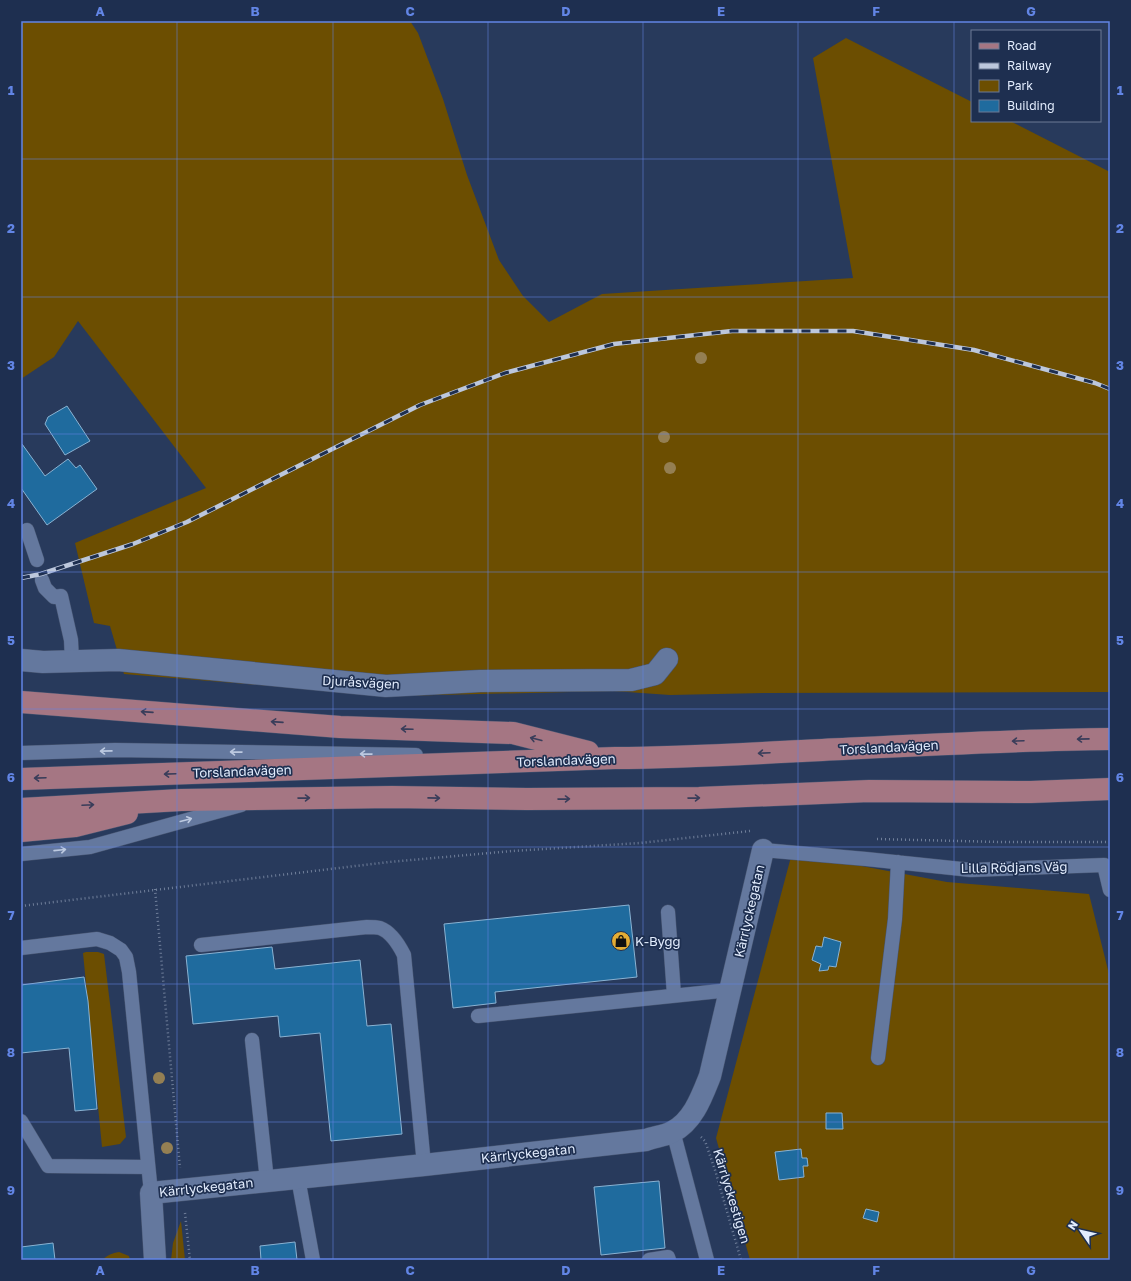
<svg xmlns="http://www.w3.org/2000/svg" width="1131" height="1281" viewBox="0 0 1131 1281" font-family="'Golos Text',sans-serif">
  <rect width="100%" height="100%" fill="#283a5c"/>
  <path fill="#6c4e01" d="M21,21H410L418,33L443,99L467,175L499,260L523,296L549,322L602,294L853,278L813,58L846,38L972,102V121H1010L1110,172V692L765,693L670,695L613,691L396,696L124,674L110,626L94,623L75,543L206,488L78,321L54,357L21,379Z
    M792,853L947,882L1089,894L1110,978V1260H750L716,1138Z
    M86,952H98L104,954L126,1137L120,1144L102,1147L83,953Z
    M181,1221L185,1260H171L173,1243Z
    M119,1252L129,1256L130,1260H102C108,1255 112,1253 119,1252Z"/>
  <path fill="#1f6b9e" stroke="#8ab2d2" d="M67,406L90,441L65,455L45,424L48,417Z
    M22,444L45,476L68,459L76,468L80,465L97,489L47,525L21,488Z
    M629,905L637,977L495,992L496,1003L453,1008L444,924Z
    M824,937L841,942L836,967L829,966L828,970L819,971L821,964L812,960L816,946L822,947Z
    M272,947L275,969L360,960L367,1026L391,1024L402,1134L331,1141L320,1033L280,1037L278,1016L193,1024L186,956Z
    M84,977L88,1001L97,1109L75,1111L69,1048L21,1053V985Z
    M826,1113H842L843,1129H826Z
    M801,1149L802,1158H807L808,1166H803L804,1177L779,1180L775,1152Z
    M659,1181L665,1248L601,1255L594,1187Z
    M866,1209L879,1212L877,1222L863,1218Z
    M295,1242L297,1260H261L260,1246Z
    M53,1243L55,1260H21V1247Z"/>
  <g fill="none" stroke-linecap="round" stroke-linejoin="round">
    <defs>
      <path id="service" d="M27,530L37,560
        M42,580L45,588L54,597L61,596L71,640L72,661
        M21,753L115,750L416,755
        M763,850L866,859L971,870L1104,865L1110,890
        M21,854L90,847L241,805
        M668,912L674,995
        M201,945L367,927C371,927 376,927 380,928C391,932 399,945 404,955L424,1165
        M21,948L97,939L110,943L121,950L126,957L129,972L151,1193
        M478,1016L730,990
        M252,1040L267,1181
        M878,1058L895,919L898,862
        M21,1121L48,1166L148,1167
        M673,1131L707,1260
        M298,1178L313,1260
        M649,1260L668,1257L669,1260"/>
      <path id="minor" d="M21,660L43,662L118,660L386,686L480,681L631,680L655,674L667,659
        M155,1260L151,1193L424,1165L646,1140C654,1137 664,1136 672,1132C693,1122 702,1096 710,1076L763,850"/>
      <path id="primary" d="M21,702L340,727L513,733L588,752
        M21,779L615,758C677,758 739,754 802,751C904,746 1007,740 1110,739
        M21,809L181,800L392,797L527,799L699,798L869,791L1031,792L1110,789
        M21,831L75,826L127,813"/>
    </defs>
    <use href="#service" stroke="#475571" stroke-width="15"/>
    <use href="#minor" stroke="#475571" stroke-width="23"/>
    <use href="#primary" stroke="#475571" stroke-width="23"/>
    <path stroke="#707f9a" stroke-width="2.5" stroke-dasharray="1 3" stroke-linecap="butt" d="M877,839L1000,842H1110
      M155,889L180,1168
      M21,906L389,862L512,851L640,843L750,831
      M701,1137L705,1141L715,1170L741,1260
      M185,1213L190,1260"/>
    <use href="#service" stroke="#64789e" stroke-width="14"/>
    <use href="#minor" stroke="#64789e" stroke-width="22"/>
    <use href="#primary" stroke="#a57683" stroke-width="22"/>
    <defs>
      <path id="rail" d="M21,578L41,574L133,544L187,522L420,405L505,373L614,344L732,331H853L974,350L1095,383L1110,389"/>
    </defs>
    <use href="#rail" stroke="#bcc7dc" stroke-width="4.5"/>
    <use href="#rail" stroke="#1e2f50" stroke-width="3" stroke-dasharray="9" stroke-linecap="butt"/>
  </g>
  <g fill="#947f53">
    <circle cx="701" cy="358" r="6"/>
    <circle cx="664" cy="437" r="6"/>
    <circle cx="670" cy="468" r="6"/>
    <circle cx="159" cy="1078" r="6"/>
    <circle cx="167" cy="1148" r="6"/>
  </g>
  <defs><path id="oneway-shaft" d="M-6 0H5M1.5-3L5.5 0L1.5 3" fill="none" stroke-width="1.6" stroke-linecap="round" stroke-linejoin="round"/></defs>
  <g stroke="#393d5a">
    <use href="#oneway-shaft" transform="translate(147 712) rotate(-176)"/>
    <use href="#oneway-shaft" transform="translate(277 722) rotate(-176)"/>
    <use href="#oneway-shaft" transform="translate(407 729) rotate(-178)"/>
    <use href="#oneway-shaft" transform="translate(536 739) rotate(-166)"/>
    <use href="#oneway-shaft" transform="translate(1083 739) rotate(179)"/>
    <use href="#oneway-shaft" transform="translate(1018 741) rotate(178)"/>
    <use href="#oneway-shaft" transform="translate(764 753) rotate(177)"/>
    <use href="#oneway-shaft" transform="translate(170 774) rotate(178)"/>
    <use href="#oneway-shaft" transform="translate(40 778) rotate(178)"/>
    <use href="#oneway-shaft" transform="translate(304 798) rotate(-1)"/>
    <use href="#oneway-shaft" transform="translate(434 798) rotate(1)"/>
    <use href="#oneway-shaft" transform="translate(694 798) rotate(-1)"/>
    <use href="#oneway-shaft" transform="translate(564 799) rotate(-1)"/>
    <use href="#oneway-shaft" transform="translate(88 805) rotate(-3)"/>
  </g>
  <g stroke="#bcc9e0">
    <use href="#oneway-shaft" transform="translate(106 751) rotate(179)"/>
    <use href="#oneway-shaft" transform="translate(236 752) rotate(-179)"/>
    <use href="#oneway-shaft" transform="translate(366 754) rotate(-179)"/>
    <use href="#oneway-shaft" transform="translate(186 820) rotate(-15)"/>
    <use href="#oneway-shaft" transform="translate(60 850) rotate(-6)"/>
  </g>
  <path fill="none" stroke="#6285e5" stroke-width="1" stroke-opacity="0.55" d="M177,21V1260M333,21V1260M488,21V1260M643,21V1260M798,21V1260M954,21V1260M21,159H1110M21,297H1110M21,434H1110M21,572H1110M21,709H1110M21,847H1110M21,984H1110M21,1122H1110"/>
  <defs>
    <symbol id="shop-disc" viewBox="-11 -11 22 22"><circle r="9.5" fill="#e4ad35" stroke="#1e2f50"/><path d="M-5-2.5h2.3a2.7 3.5 0 0 1 5.4 0H5L5.5 6h-11ZM-1.5-2.5h3a1.5 2.3 0 0 0-3 0Z" fill="#111"/></symbol>
  </defs>
  <g fill-rule="evenodd">
    <use href="#shop-disc" x="610" y="930" width="22" height="22"/>
  </g>
  <g text-anchor="middle" dominant-baseline="central" stroke-width="3.5" stroke-linejoin="round" paint-order="stroke">
    <g font-size="13" fill="#e2ecfd" stroke="#1e2f50">
      <text transform="translate(361 682) rotate(3)">Djuråsvägen</text>
      <text transform="translate(889 747) rotate(-3)">Torslandavägen</text>
      <text transform="translate(566 760) rotate(-2)">Torslandavägen</text>
      <text transform="translate(242 771) rotate(-2)">Torslandavägen</text>
      <text transform="translate(1014 867) rotate(-1)">Lilla Rödjans Väg</text>
      <text transform="translate(749 911) rotate(-77)">Kärrlyckegatan</text>
      <text transform="translate(528 1153) rotate(-6)">Kärrlyckegatan</text>
      <text transform="translate(206 1187) rotate(-6)">Kärrlyckegatan</text>
      <text transform="translate(732 1196) rotate(73)">Kärrlyckestigen</text>
    </g>
    <g font-size="13" fill="#e2ecfd" stroke="#1e2f50" text-anchor="start">
      <text x="635" y="941">K-Bygg</text>
    </g>
  </g>
  <rect width="1131" height="1281" fill="none" stroke="#1e2f50" stroke-width="44"/>
  <rect x="971" y="30" width="130" height="92" fill="#1e2f50" stroke="#6c7b95"/>
  <rect x="979" y="43" width="20" height="6" fill="#a57683" stroke="#6c7b95"/>
  <text x="1007" y="50" font-size="12" fill="#e2ecfd">Road</text>
  <rect x="979" y="63" width="20" height="6" fill="#bcc7dc" stroke="#6c7b95"/>
  <text x="1007" y="70" font-size="12" fill="#e2ecfd">Railway</text>
  <rect x="979" y="80" width="20" height="12" fill="#6c4e01" stroke="#6c7b95"/>
  <text x="1007" y="90" font-size="12" fill="#e2ecfd">Park</text>
  <rect x="979" y="100" width="20" height="12" fill="#1f6b9e" stroke="#6c7b95"/>
  <text x="1007" y="110" font-size="12" fill="#e2ecfd">Building</text>
  <g transform="translate(1081 1231) rotate(304)" stroke="#1e2f50" stroke-width="3" paint-order="stroke">
  <path d="M0-3L7 15L0 10L-7 15Z" fill="#e2ecfd"/>
  <text y="-6" font-size="11" font-weight="bold" text-anchor="middle" fill="#e2ecfd">N</text>
  </g>
  <rect x="22" y="22" width="1087" height="1237" fill="none" stroke="#6285e5" stroke-width="1.5"/>
  <g font-size="13" text-anchor="middle" font-weight="bold" fill="#6285e5">
    <text x="100" y="16">A</text>
    <text x="255" y="16">B</text>
    <text x="410" y="16">C</text>
    <text x="566" y="16">D</text>
    <text x="721" y="16">E</text>
    <text x="876" y="16">F</text>
    <text x="1031" y="16">G</text>
    <text x="11" y="95">1</text>
    <text x="1120" y="95">1</text>
    <text x="11" y="233">2</text>
    <text x="1120" y="233">2</text>
    <text x="11" y="370">3</text>
    <text x="1120" y="370">3</text>
    <text x="11" y="508">4</text>
    <text x="1120" y="508">4</text>
    <text x="11" y="645">5</text>
    <text x="1120" y="645">5</text>
    <text x="11" y="782">6</text>
    <text x="1120" y="782">6</text>
    <text x="11" y="920">7</text>
    <text x="1120" y="920">7</text>
    <text x="11" y="1057">8</text>
    <text x="1120" y="1057">8</text>
    <text x="11" y="1195">9</text>
    <text x="1120" y="1195">9</text>
    <text x="100" y="1275">A</text>
    <text x="255" y="1275">B</text>
    <text x="410" y="1275">C</text>
    <text x="566" y="1275">D</text>
    <text x="721" y="1275">E</text>
    <text x="876" y="1275">F</text>
    <text x="1031" y="1275">G</text>
  </g>
</svg>
